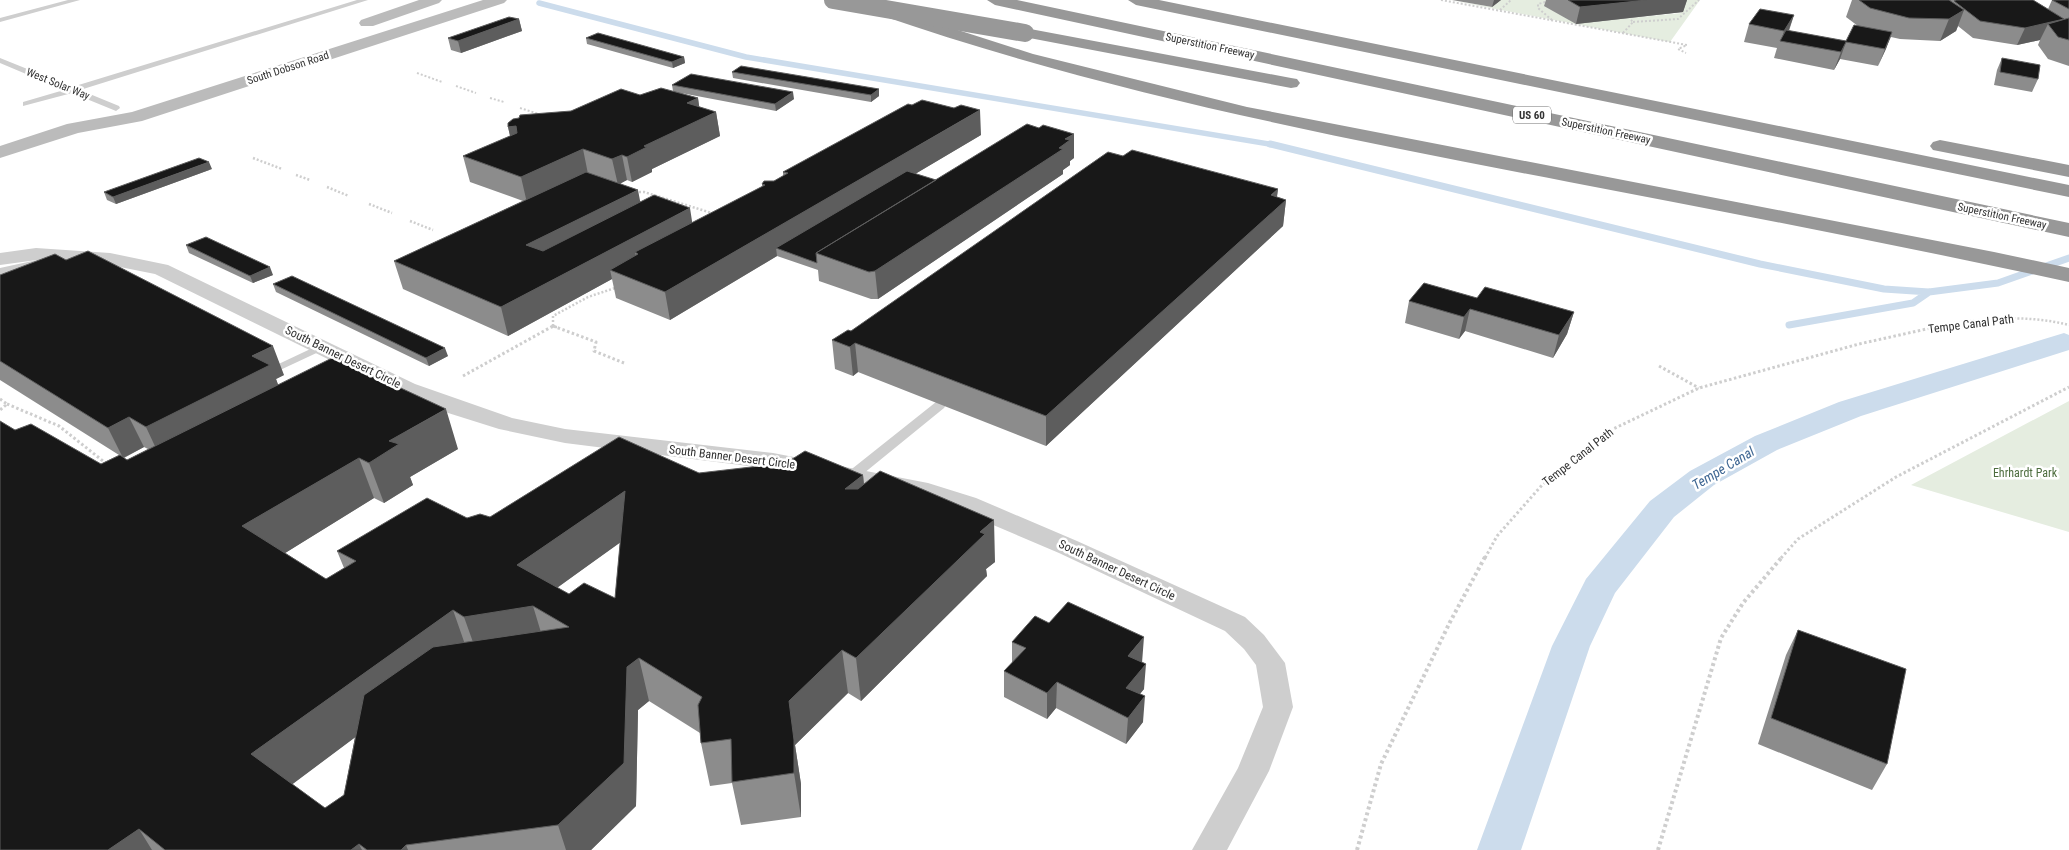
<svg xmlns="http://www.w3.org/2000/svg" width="2069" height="850" viewBox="0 0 2069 850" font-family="'Roboto Condensed',sans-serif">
  <rect width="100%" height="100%" fill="#fff"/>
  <path fill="#e5ede0" d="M1449,0L1492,7L1501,0H1602L1576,23L1682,13L1658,0H1700L1670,42Z
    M2069,401V532L1911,485Z"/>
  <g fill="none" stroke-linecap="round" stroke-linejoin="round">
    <path stroke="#ccdcec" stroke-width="5.5" d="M539,3L746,57L1275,145"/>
    <path stroke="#ccdcec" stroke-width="7" d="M1270,144L1760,264L1884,289L1929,292L1998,283L2069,258
      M1789,325L1913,303L1929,292"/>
    <path fill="#ccdcec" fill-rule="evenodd" d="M2064,333L2069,335V350L1861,416L1777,450L1714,485L1674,517L1615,593L1590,646L1521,850H1477L1552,646L1586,579L1650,501L1690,471L1755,436L1839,402Z"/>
    <path stroke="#cecece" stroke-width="2" stroke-dasharray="2 2" stroke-linecap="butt" d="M1441,0L1687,45L1678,49L1686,53
      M1553,0L1538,4V8L1553,21
      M1500,10L1511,0
      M1633,22L1678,19L1699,0
      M1623,33L1633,22L1631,20
      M417,73L442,82
      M456,86L476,93
      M490,98L504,102
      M520,108L542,115"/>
    <path stroke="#cecece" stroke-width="2.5" stroke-dasharray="2 2" stroke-linecap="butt" d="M253,158L282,169
      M296,175L310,180
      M327,187L349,196
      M635,192H644L715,214
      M369,204L392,213
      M410,221L433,230
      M553,326V316L588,297L618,287
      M551,327H557
      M1934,327C1977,318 2026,314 2069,325"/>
    <path stroke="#cecece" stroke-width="3" stroke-dasharray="2.5 2.5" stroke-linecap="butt" d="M553,326L596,342L594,351L624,363
      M1659,366L1699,388
      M463,376L553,326
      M0,399L7,404L0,410
      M7,404L59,426L108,465
      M1485,558L1497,536L1543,484L1611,430L1699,388L1859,344L1940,326
      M1781,558L1798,539L1896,477L2069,387"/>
    <path stroke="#cecece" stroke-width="4" stroke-dasharray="3 3" stroke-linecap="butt" d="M1357,850L1381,764L1450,622L1485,557
      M1658,850L1721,638L1743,603L1782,557"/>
    <path fill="#cecece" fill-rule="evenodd" d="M68,0H80L0,22V18Z
      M357,0H368L80,90L119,106L120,108L116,111L72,93L23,106V102L64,90L0,63V58L72,87Z
      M321,344L327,347L325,349L278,371L274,373L268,369Z
      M940,401L946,405L944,408L858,478H848L846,475L848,472L936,402Z"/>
    <path fill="#cecece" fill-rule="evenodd" d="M36,248L110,253L168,265L415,384L512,418L565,429L773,453L928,483L976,498L1077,541L1245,617L1264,635L1285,663L1293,707L1269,771L1227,850H1192L1238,768L1263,707L1256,665L1244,649L1225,631L1059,553L958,510L914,496L773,469L565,443L499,429L445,412L399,394L155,274L110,265L70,263L24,276L0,280V268L37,260L0,265V253Z"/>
    <path fill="#bbb" fill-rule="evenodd" d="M419,0H442L439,3L373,26H361L359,23L361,20Z
      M483,0H507L504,3L142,121L78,133L0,158V146L67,124L132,112Z"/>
    <path fill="#989898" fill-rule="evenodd" d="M987,0H1017L2069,223V237L995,5Z
      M1128,0H1159L2069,185V197L1136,5Z
      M883,6L1033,54L1247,107L1994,252L2069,268V282C1903,246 1736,214 1569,182C1335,137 1103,92 877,14L875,11L877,8Z
      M1025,28L1291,78L1297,79L1300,83L1297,87L1291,88L1019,36L1017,33Z
      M1940,140L2069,165V177L1933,150L1930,146L1933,142Z"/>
    <path stroke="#989898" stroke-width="18" d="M833,0L1025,33"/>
  </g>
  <path fill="#8c8c8c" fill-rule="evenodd" d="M1452,0H1501L1492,7Z
    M1546,0H1687L1683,12L1576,24L1544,6Z
    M1852,0H2033L2048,9L2052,0H2069V66L2048,59L2038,45L2040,40L2017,45L1973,38L1958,26L1956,31L1940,41L1900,39L1891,37L1878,66L1840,59L1834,70L1774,58L1777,48L1744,42L1749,24L1794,15L1789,31L1846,41L1858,26L1846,17Z
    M519,19L522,31L461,53L451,50L448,38Z
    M586,38L684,57L685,63L673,68L587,44Z
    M2002,58L2038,79L2032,92L1994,85L1997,70Z
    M732,72L879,89V96L871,102L733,78Z
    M672,85L794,99L776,111L681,93L698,98L699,107L716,112L720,136L652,169V172L632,182L627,180L620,183L641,202L692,223L762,187V184L774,181L783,176V172L981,135L915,174L936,180L1074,158L1070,161V165L1063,170V174L878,299H871L819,281L818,270L777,256L670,320L616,298L612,279L508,336L403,289L394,261L523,201L470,182L463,156L510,136L508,127L571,111L640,95L673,91Z
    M1123,156L1278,189L1277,197L1286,200L1283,226L1046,446L858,372L853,376L835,369L832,340L851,331Z
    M212,169L116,204L107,200L104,192Z
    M186,245L273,275L253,283L189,253Z
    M0,275L284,375L276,379L278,385L458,449L410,477L413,485L384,503L374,498L285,553L326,579L344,568L337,551L467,518L490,517L699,473L863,475L864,484L995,562L986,569L987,576L861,701L848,693L795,745L801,784V817L741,825L732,783L710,786L701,743L700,733L649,701L638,710L636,806L591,850H0L15,430L101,464L119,455L0,380ZM144,447L148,449L127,460L124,458ZM620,542L615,598L569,594L557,588ZM355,737L344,795L325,808L292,784Z
    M273,284L448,356L429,366L276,292Z
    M1477,298L1574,312L1567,334L1553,358L1465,331L1459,339L1405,323L1409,301Z
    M1049,623L1142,662L1144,689L1140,694L1143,722L1126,744L1056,708L1047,719L1004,697V671L1012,663V642Z
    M1798,630L1887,764L1872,790L1758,744L1786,655Z"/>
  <path fill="#5d5d5d" d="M1494,0H1501L1492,7Z
    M1647,0H1687L1683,12L1576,24L1580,7Z
    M1964,10L1956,31L1940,41L1949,19Z
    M1794,15L1788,32L1781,41L1784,31Z
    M519,19L522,31L461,53L458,41Z
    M2064,19L2048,24L2040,40L2017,45L2025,28Z
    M1892,32L1886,49L1878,66Z
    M1846,42L1840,59L1834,70L1841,52Z
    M684,57L685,63L673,68L672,62Z
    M879,89V96L871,102V95Z
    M793,92L794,99L776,111L775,104Z
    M698,98L701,119L716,112L720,136L652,169V172L632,182L627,157L644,146L687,103Z
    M980,110L981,135L785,251L776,248L777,256L670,320L665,292Z
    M516,126L522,151L514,152L508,127Z
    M1074,134V158L1070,161V165L1063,170V174L878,299L875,271L1059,148L1065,139Z
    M583,149L588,174L527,203L521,177Z
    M622,155L627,180L618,185L612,159Z
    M209,162L212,169L116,204L113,197Z
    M1278,189L1275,209L1286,200L1283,226L1046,446V416Z
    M638,190L643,216L533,272L526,245Z
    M690,208L694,234L638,254L635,252L638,265L610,270L612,279L508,336L501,307Z
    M270,267L273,275L253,283L250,276Z
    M1470,309L1465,331L1459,339L1464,317Z
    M1574,312L1567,334L1553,358L1559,335Z
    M855,343L858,372L853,376L850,347Z
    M273,346L284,375L276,379L282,395L160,457L146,427L252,356Z
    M445,348L448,356L429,366L426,358Z
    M446,409L458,449L410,477L413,485L384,503L369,463L389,441Z
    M129,417L144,447L123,458L108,428Z
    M359,458L374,498L261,568L242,526Z
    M863,475L867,516L845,489Z
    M625,491L635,532L530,607L533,606L546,649L479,659L464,617L517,565Z
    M994,520L995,562L986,569L987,576L861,701L856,658L980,532Z
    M453,610L468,653L274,798L251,754Z
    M1144,637L1142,663L1128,656Z
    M842,650L848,693L795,745L801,784V817L794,773L789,701Z
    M639,658L649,701L638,710L636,806L591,850H566L558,825L627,667Z
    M1146,664L1144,689L1124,713L1126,688Z
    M1057,682L1056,708L1047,719V693Z
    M1145,696L1143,722L1126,744L1128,718Z
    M139,829L152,850H108Z
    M359,844L362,850H351Z
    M406,845L408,850H401Z"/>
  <path fill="#181818" stroke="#5d5d5d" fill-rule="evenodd" d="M1568,0H1647L1580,7Z
    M1859,0H1949L1964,10L1949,19L1909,18L1870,8Z
    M1956,0H2033L2064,19L2025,28L1980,21L1954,1Z
    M2052,0H2069V9Z
    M1760,9L1794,15L1784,31L1749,24Z
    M509,17L519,19L458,41L448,38Z
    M2069,18V40L2058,37L2048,24Z
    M1854,25L1892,32L1885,49L1846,42L1841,52L1780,41L1786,30L1846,41Z
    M598,33L684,57L672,62L586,38Z
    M2002,58L2040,65L2038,79L2000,72Z
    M741,66L879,89L871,95L732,72Z
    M691,74L793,92L775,104L672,85Z
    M661,88L698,98L687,103L716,112L644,146L647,147L627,157L622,155L612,159L583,149L521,177L463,156L517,133L516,126L508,127V123L513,119L519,118L520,115L571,111L621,89L640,95Z
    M922,100L954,108L961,105L980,110L665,292L610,270L638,254L635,252L765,185L762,184L764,181H774L788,173L783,172L908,104L912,105Z
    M1027,124L1039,128L1043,125L1074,134L1065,139L1070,140L1059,148L1063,149L875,271L869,272L816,253Z
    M1132,150L1278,189L1271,195L1286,200L1046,416L855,343L850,347L832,340L848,330L851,331L1108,152L1123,156Z
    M199,158L209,162L113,197L104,192Z
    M907,171L936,180L816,253L817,263L776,248Z
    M586,172L638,190L526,245L543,251L654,195L690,208L501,307L394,261Z
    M206,237L270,267L250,276L186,245Z
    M88,251L273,346L252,356L270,365L146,427L129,417L108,428L0,361V275L55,254L66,260Z
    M292,276L445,348L426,358L273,284Z
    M1424,283L1477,298L1485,287L1574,312L1559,335L1470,309L1464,317L1409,301Z
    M334,357L446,409L389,441L399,444L369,463L359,458L242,526L326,579L356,561L337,551L427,498L467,518L480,514L490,517L619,437L699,473L786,463L805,451L863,475L845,489H858L880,471L994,520L980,532L985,534L856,658L842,650L789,701L794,740V773L732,782L731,739L701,743L698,705L702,697L639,658L627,667L624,763L558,825L406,845L401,850H367L359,844L351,850H165L139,829L108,850H0V421L15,430L31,424L101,464L120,455L127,460ZM625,491L615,598L584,583L569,594L517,565ZM533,606L569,627L433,647L364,695L344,795L325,808L251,754L453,610L464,617Z
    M1068,602L1144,637L1128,656L1146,664L1126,688L1145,696L1128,718L1057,682L1047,693L1004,671L1026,648L1012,642L1035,616L1049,623Z
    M1798,630L1906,669L1887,764L1771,718Z"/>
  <g text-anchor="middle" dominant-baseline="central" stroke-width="5" stroke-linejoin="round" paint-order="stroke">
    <g font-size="11" fill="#313131" stroke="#fff">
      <text transform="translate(1210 46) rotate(12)">Superstition Freeway</text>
      <text transform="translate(288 68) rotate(-18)">South Dobson Road</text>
      <text transform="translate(58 84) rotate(22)">West Solar Way</text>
      <text transform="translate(1606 131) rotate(12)">Superstition Freeway</text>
      <text transform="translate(2002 216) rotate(12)">Superstition Freeway</text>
    </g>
    <rect fill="#fff" stroke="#6f6f6f" stroke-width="1" x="1513" y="106.5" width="38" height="17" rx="4"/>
    <g font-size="11" font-weight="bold" fill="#313131">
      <text x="1532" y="115">US 60</text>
    </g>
    <g font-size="12" fill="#313131" stroke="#fff">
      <text transform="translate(1971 324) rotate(-7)">Tempe Canal Path</text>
      <text transform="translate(343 357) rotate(26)">South Banner Desert Circle</text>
      <text transform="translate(732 457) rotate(7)">South Banner Desert Circle</text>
      <text transform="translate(1578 457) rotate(-38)">Tempe Canal Path</text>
      <text transform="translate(1117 570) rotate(25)">South Banner Desert Circle</text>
    </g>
    <g font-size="12" fill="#4d6d3e" stroke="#fff">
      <text x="2025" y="473">Ehrhardt Park</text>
    </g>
    <g font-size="14" font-style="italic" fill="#3f6793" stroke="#fff">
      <text transform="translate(1723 468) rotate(-31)">Tempe Canal</text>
    </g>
  </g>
</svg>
